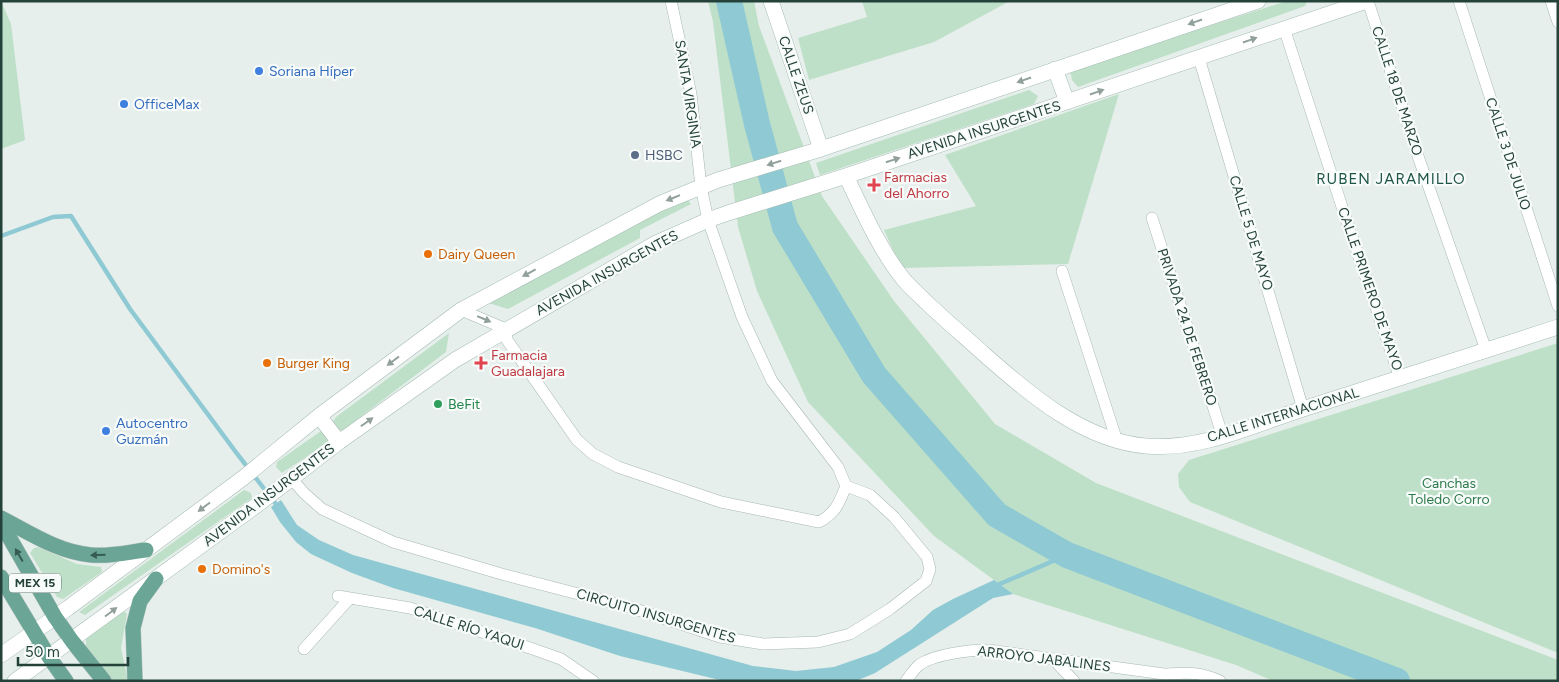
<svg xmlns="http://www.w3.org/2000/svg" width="1559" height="682" viewBox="0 0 1559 682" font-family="Figtree,sans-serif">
  <rect width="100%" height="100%" fill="#e6efeb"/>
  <path fill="#bfe0c8" d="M1,1L11,24L25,140L1,149Z
    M708,1H754L759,26L822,196L894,301L995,424L1096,483L1558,660V681H1273L1236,665L1013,594L934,536L808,402L757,291L738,227L713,22Z
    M862,1H1010L934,42L809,80L798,38L867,17Z
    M1287,1H1307L1305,6L1078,87L1072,80L1070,70Z
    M1029,90L1038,96L1034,104L820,175L816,163Z
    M1119,94L1068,264L901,268L884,230L976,206L945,155Z
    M686,198L691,204L640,230V238L508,309L482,301Z
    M449,333L446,352L343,430H339L332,423L336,417Z
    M1558,343V653L1190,502L1179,487L1178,474L1189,460Z
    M321,431L325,432L330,436L327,443L282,473L276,467L277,462Z
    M244,490L251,493L252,498L85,615L79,612Z
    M38,547L77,564L101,567L102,572L63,599L57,597L30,553L34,548Z
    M124,611L127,614L121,648L128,681H113L86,647V639Z"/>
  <path fill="#8ec9d4" d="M281,500L297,525L319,540L353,555L753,666L796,671L834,667L877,652L911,630L933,610L953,599L994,580L1013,594L993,598L875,673L856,681H724L620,656L535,628L393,588L352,573L311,554L296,542L280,522L271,507Z"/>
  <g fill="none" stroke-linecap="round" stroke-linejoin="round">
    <path stroke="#8ec9d4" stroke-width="4.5" d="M1,236L53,217L71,216L130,309L235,451L279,508
      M995,586L1067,555"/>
    <path stroke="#8ec9d4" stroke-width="26" d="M729,1L757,124L785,227L874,375L997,515L1067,555L1397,681"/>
    <defs>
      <path id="street" d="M1368,1L1419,159L1486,350
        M1459,1L1558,306
        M1551,1L1558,22
        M1284,28L1343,210L1400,378
        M1199,58L1303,409
        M1152,218L1223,437
        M1062,271L1117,441
        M461,310L506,329L507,340L577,440L593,454L618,467L721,502L819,522C836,513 839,503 846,486
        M291,478L304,493L322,509L393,542L505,575L629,607L720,637L763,644L818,642L850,634L890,609L926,581L930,569L927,557L894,517L870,495L846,486L838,467L772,381L742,317L708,220L701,187L691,94L671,1
        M338,596L410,608L533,649L561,659L593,681
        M304,649L350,598
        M1053,659L1074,681
        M906,681C910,676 914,669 919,665C934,654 970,650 989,650L1164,674C1186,673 1199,671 1220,681"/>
      <path id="secondary" d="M771,1L821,149
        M1055,69L1067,102
        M846,176C863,211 879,249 904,280C910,287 918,294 925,301C945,320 965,337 985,355C1029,394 1084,441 1146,446C1201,451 1255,424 1306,408C1390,381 1474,354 1558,327
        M319,416L339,442
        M1,655L68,608L243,478L319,416L461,310L659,204L718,180L821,149L1258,1
        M15,681L257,505L339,442L455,360L656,243L708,220L728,213L846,176L1367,1"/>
      <path id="primary" d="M1,518C30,533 58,552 91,555C109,557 129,552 146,550
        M1,523L55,617L72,641L104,681
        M1,577L49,657L66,681
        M135,681L133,628L140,601L156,579"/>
    </defs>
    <use href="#street" stroke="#a8b8b2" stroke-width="12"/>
    <use href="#secondary" stroke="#a4bbb3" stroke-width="16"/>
    <use href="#primary" stroke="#c2cac8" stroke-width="16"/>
    <use href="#street" stroke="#fff" stroke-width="11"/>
    <use href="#secondary" stroke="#fff" stroke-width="15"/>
    <use href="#primary" stroke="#6aa596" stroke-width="15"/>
  </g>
  <defs><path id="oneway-solid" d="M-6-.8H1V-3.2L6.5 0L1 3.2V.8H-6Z" transform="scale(1.25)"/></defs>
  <g fill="#92a09c">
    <use href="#oneway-solid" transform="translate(1195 22) rotate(161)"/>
    <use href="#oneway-solid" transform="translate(1250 40) rotate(-19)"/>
    <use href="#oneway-solid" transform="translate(1024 80) rotate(161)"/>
    <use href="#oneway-solid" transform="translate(1097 92) rotate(-19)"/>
    <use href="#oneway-solid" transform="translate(893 160) rotate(-18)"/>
    <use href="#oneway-solid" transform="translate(774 163) rotate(163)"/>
    <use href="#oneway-solid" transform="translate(673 198) rotate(158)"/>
    <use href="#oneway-solid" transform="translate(529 273) rotate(152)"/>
    <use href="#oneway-solid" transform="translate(484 319) rotate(23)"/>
    <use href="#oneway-solid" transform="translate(393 361) rotate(143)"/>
    <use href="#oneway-solid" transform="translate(367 422) rotate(-35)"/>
    <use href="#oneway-solid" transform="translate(204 507) rotate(143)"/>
    <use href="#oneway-solid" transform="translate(111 612) rotate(-37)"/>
  </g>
  <g fill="#365b51">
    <use href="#oneway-solid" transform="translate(19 555) rotate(-120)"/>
    <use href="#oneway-solid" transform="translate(98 555) rotate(178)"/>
  </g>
  <g fill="#3f7fe0" stroke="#f7fbf9" stroke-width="2">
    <circle cx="259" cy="71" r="5"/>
    <circle cx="124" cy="104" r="5"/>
    <circle cx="106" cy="431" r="5"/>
  </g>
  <circle fill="#5c6f8a" stroke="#f7fbf9" stroke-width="2" cx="635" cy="155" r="5"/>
  <g fill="#e0444e" stroke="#f7fbf9" stroke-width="2">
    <path d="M871.5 177.5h5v5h5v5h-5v5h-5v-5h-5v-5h5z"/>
    <path d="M478.5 355.5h5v5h5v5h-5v5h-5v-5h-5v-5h5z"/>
  </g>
  <g fill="#e8710a" stroke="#f7fbf9" stroke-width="2">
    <circle cx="428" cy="254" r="5"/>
    <circle cx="267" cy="363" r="5"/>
    <circle cx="202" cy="569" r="5"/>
  </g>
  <circle fill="#2e9e5b" stroke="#f7fbf9" stroke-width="2" cx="438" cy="404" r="5"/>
  <g text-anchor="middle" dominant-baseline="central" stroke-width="4.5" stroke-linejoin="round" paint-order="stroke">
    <rect fill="#f7fbf9" stroke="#637a73" stroke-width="1" x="9" y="573.5" width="52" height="19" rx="4"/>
    <g font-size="12" font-weight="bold" fill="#24423a">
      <text x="35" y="583">MEX 15</text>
    </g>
    <g font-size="14" fill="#366cbe" stroke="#f7fbf9" text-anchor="start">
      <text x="269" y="71">Soriana Híper</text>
      <text x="134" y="104">OfficeMax</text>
      <text x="116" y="423">Autocentro<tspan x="116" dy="16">Guzmán</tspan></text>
    </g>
    <g font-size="14" fill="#24423a" stroke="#f7fbf9">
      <text transform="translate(796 75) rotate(71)">CALLE ZEUS</text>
      <text transform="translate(1397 91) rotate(72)">CALLE 18 DE MARZO</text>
      <text transform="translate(688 94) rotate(81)">SANTA VIRGINIA</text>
      <text transform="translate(984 130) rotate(-18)">AVENIDA INSURGENTES</text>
      <text transform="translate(1508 154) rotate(72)">CALLE 3 DE JULIO</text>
      <text transform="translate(1251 233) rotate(73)">CALLE 5 DE MAYO</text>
      <text transform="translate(607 273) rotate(-29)">AVENIDA INSURGENTES</text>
      <text transform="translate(1370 289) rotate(71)">CALLE PRIMERO DE MAYO</text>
      <text transform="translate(1187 327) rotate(72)">PRIVADA 24 DE FEBRERO</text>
      <text transform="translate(1283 415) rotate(-17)">CALLE INTERNACIONAL</text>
      <text transform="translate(269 495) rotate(-37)">AVENIDA INSURGENTES</text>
      <text transform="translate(656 616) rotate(16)">CIRCUITO INSURGENTES</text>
      <text transform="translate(469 628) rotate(18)">CALLE RÍO YAQUI</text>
      <text transform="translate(1044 659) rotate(7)">ARROYO JABALINES</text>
    </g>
    <g font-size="14" fill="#4e5e75" stroke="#f7fbf9" text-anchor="start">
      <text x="645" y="155">HSBC</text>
    </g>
    <g font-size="14" fill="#be3a42" stroke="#f7fbf9" text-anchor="start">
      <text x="884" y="177">Farmacias<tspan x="884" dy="16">del Ahorro</tspan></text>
      <text x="491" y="355">Farmacia<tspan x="491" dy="16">Guadalajara</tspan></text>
    </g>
    <g font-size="14" fill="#c56008" stroke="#f7fbf9" text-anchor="start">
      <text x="438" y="254">Dairy Queen</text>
      <text x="277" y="363">Burger King</text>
      <text x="212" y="569">Domino's</text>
    </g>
    <g font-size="14" fill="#27864d" stroke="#f7fbf9" text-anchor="start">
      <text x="448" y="404">BeFit</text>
    </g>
    <g font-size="14" fill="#2d7a4b" stroke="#f7fbf9">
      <text x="1449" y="483">Canchas<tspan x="1449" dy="16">Toledo Corro</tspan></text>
    </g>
    <g font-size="15" letter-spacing="1" fill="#1f5548" stroke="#f7fbf9">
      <text x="1391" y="179">RUBEN JARAMILLO</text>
    </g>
  </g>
  <rect width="1559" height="682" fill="none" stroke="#24423a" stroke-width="5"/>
  <path d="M18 657v8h110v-8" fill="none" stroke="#24423a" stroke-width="2.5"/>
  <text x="25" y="657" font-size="15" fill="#24423a" stroke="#f7fbf9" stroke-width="4" paint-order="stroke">50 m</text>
</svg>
